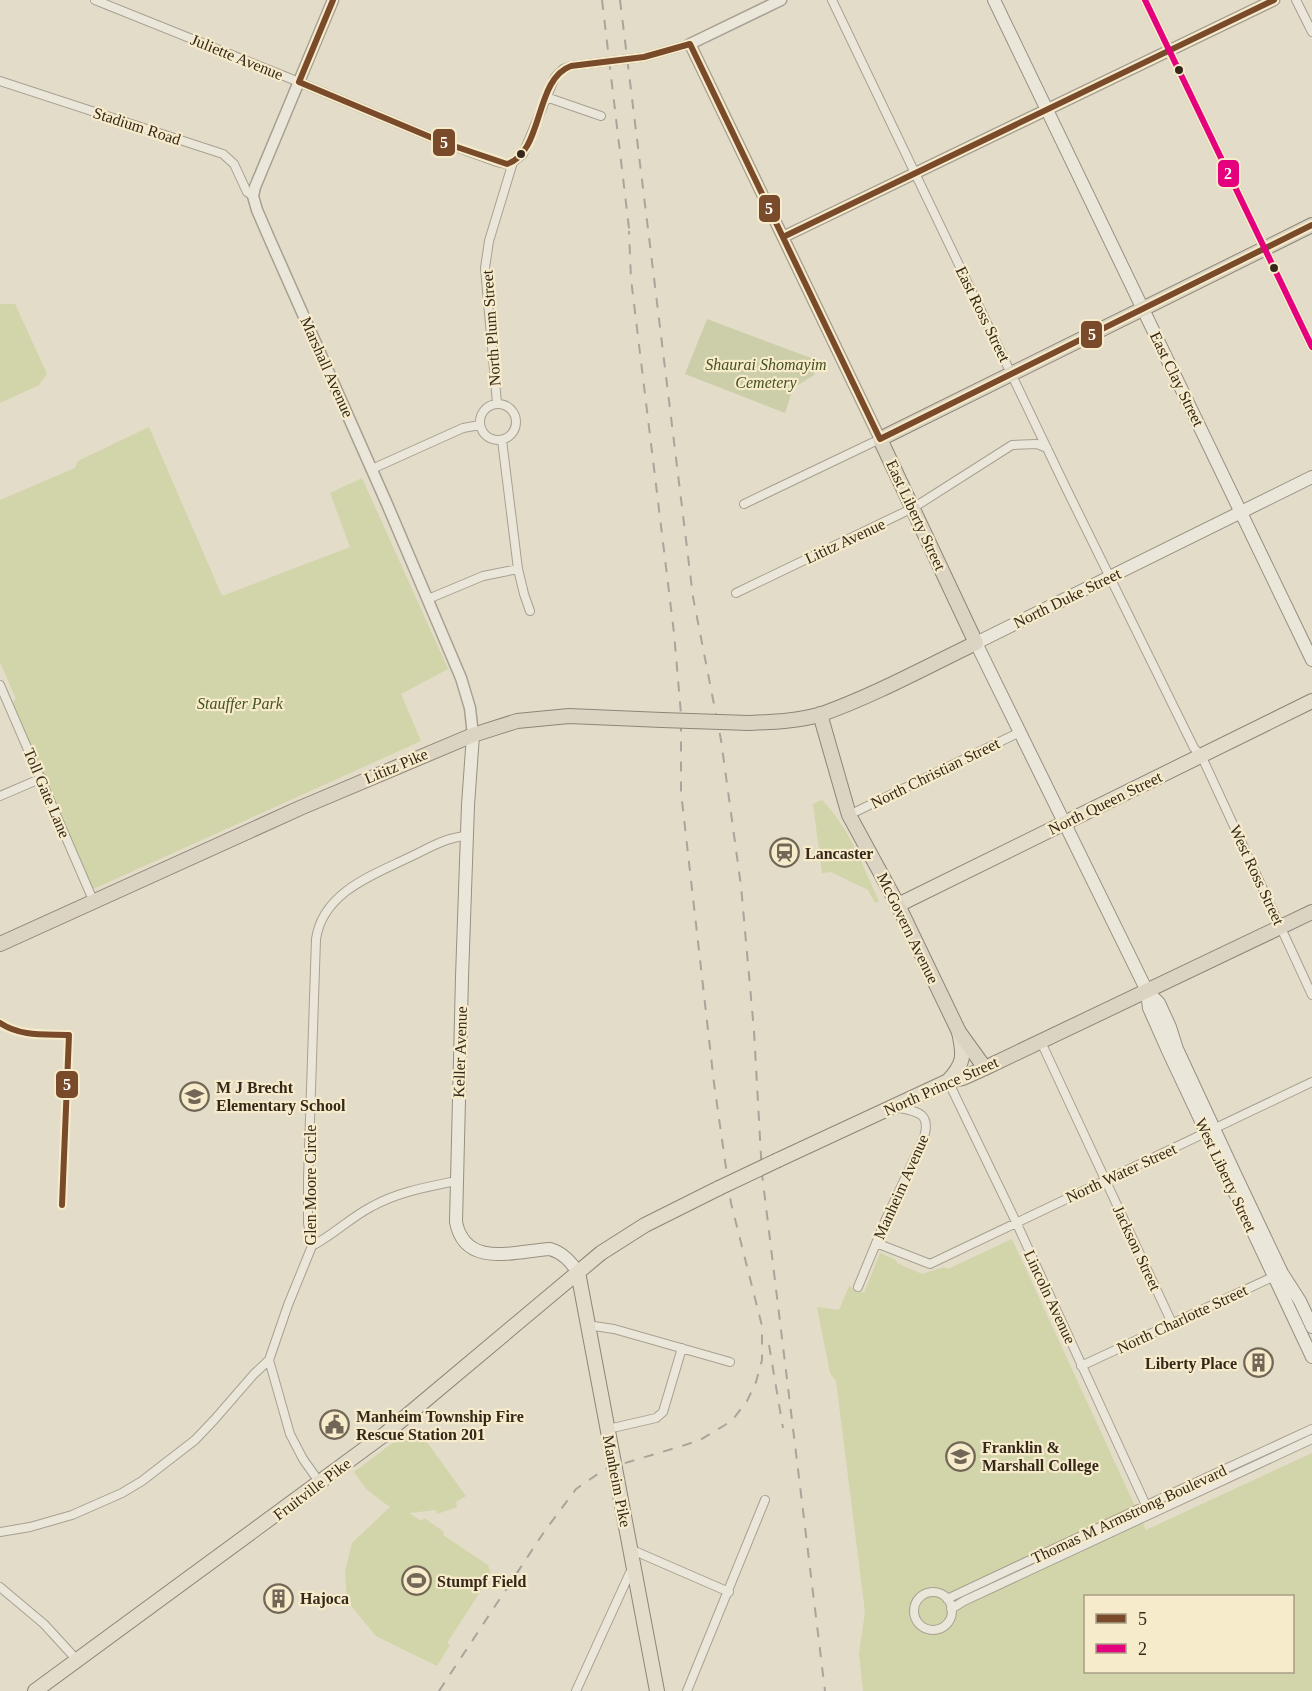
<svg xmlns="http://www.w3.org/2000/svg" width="1312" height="1691" viewBox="0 0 1312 1691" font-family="Georgia,serif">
  <rect width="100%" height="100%" fill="#e3dcc8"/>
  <path fill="#d2d4a9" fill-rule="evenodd" d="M0,304H15L47,374L39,385L0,403Z
    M149,427L222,596L350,547L330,493L362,478L448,669L401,694L421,741L89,891L9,705L16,699L0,662V500L75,468L78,461Z
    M822,800C849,827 863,867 879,901L875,903L868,890L831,872L822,873L813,804Z
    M1012,1239L1146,1530L1312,1453V1691H863L859,1654L865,1612L836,1381L830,1373L817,1307L839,1310L849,1286L864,1293L880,1253L896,1260L897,1263L922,1274L944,1267L948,1269ZM1086,1596H1292V1672H1086Z
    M417,1431L425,1432L428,1439L426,1441L466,1496L456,1502L457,1507L437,1514L436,1510L409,1513L421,1521L424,1518L444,1532L443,1535L488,1565L491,1575L447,1643L450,1645L437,1666L376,1636L347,1601L345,1571L352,1543L390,1507L367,1490L354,1472L407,1432L409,1435Z"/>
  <path fill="#cccda9" d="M707,319L819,361L814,375L793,388L785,413L685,374Z"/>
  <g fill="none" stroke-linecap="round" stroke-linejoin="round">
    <defs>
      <path id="minor" d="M95,0L299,82L442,142L497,162L507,164L513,162
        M832,0L1066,488L1194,748L1201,755L1312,995
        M1145,0L1312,347
        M1296,0L1312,32
        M0,81L223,154L234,164L247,192L253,196
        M546,97L601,116
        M497,403L485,268L489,241L513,162L523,154L555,77L563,69L571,66L644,57L690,44
        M480 422a18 18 0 1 1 36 0a18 18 0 1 1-36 0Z
        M502,440L518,569L524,594L530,611
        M372,469L463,428L480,425
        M744,504L880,439
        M736,593L913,508L1012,445L1037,444L1047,448
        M428,599L483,576L518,569
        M0,685L93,900
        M0,796L42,778
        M849,815L1020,732
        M1041,1042L1172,1323
        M948,1081L1017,1224L1150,1514
        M876,1243L930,1264L1312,1082
        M312,1246C333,1235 350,1218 371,1207C397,1192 427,1187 456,1181
        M858,1287L886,1219L923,1140C933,1112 916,1111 894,1107
        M587,1325L614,1329L730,1362
        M269,1360L290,1434L303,1459L320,1483
        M1081,1366L1277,1275
        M608,1429L656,1418L663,1412L682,1348
        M0,1532L30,1527L72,1515L122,1493L142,1481L195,1440L214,1420L254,1374L269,1360L288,1305L312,1246L308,1223V1179L316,939C323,892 373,875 410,857C429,848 446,837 467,836
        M630,1549L729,1592
        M0,1587L44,1624L77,1660
        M914 1611a19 19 0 1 1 38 0a19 19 0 1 1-38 0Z
        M947,1599L1162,1498L1312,1429
        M951,1609L964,1601L1312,1439
        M576,1691L633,1566
        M687,1691L765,1500"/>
      <path id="tertiary" d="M333,0L255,187L253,196L257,210L270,240L387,504L461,678L470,708L473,735
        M781,0L690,44L880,439
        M783,237L1274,0"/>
      <path id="secondary" d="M994,0L1312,660
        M1312,477L976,643L1147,991L1149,1008L1169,1053L1312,1357
        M473,735L468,805L462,977L456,1222C465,1269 516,1251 550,1249C563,1253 570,1261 578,1272
        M1147,991L1159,1003L1170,1027L1177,1049L1235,1174L1282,1273L1300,1301L1312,1327"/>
      <path id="primary" d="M898,905L1312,701
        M948,1081C965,1063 964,1055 959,1032
        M778,1160L948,1081L963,1078L985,1068
        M578,1272L657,1691
        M35,1691L385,1434L601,1253L645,1225L719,1188"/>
      <path id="trunk" d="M820,714L849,815L898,905L959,1032L985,1068L1312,912
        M749,723C773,722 799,721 822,714C875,695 926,667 976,643L880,439L1312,225
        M0,944L300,808L473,735L517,721L569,716L662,720"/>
    </defs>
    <use href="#minor" stroke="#a8a092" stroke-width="10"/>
    <use href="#tertiary" stroke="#a8a092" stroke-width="13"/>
    <use href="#secondary" stroke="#979082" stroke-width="14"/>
    <use href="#primary" stroke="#8d8679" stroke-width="16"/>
    <use href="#trunk" stroke="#8d8679" stroke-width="16"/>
    <use href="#minor" stroke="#ebe6da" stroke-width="8"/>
    <use href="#tertiary" stroke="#ebe6da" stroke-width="10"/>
    <use href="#secondary" stroke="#ebe6da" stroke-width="12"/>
    <use href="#primary" stroke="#e3dccb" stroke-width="14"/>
    <use href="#trunk" stroke="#dcd4c2" stroke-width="14"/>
    <path stroke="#a9a59b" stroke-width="2" stroke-dasharray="10 10" stroke-linecap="butt" d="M602,0L630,237
      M620,0L693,597L721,740L741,886L754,1031L762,1174L825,1691
      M769,1345L783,1428
      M439,1691L544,1532L576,1489L605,1469L682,1446L700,1440L725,1425L734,1418L747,1401L756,1382L762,1360V1326L731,1203L714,1083L681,792V714L674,633L631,279L629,231"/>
    <defs>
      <path id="primary-bridge" d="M719,1188L778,1160"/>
      <path id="trunk-bridge" d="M662,720L749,723"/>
    </defs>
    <use href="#primary-bridge" stroke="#8d8679" stroke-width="16" stroke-linecap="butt"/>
    <use href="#trunk-bridge" stroke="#8d8679" stroke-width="16" stroke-linecap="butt"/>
    <use href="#primary-bridge" stroke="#e3dccb" stroke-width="14"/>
    <use href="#trunk-bridge" stroke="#dcd4c2" stroke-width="14"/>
    <defs>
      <path id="bus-1" d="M333,0L299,82L442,142L507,164C544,152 534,79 571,66L644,57L690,44L880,439L1312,225
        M783,237L1274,0
        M0,1023C21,1037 45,1034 69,1035L62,1205"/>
      <path id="bus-2" d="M1145,0L1312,347"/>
    </defs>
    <use href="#bus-1" stroke="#f6ebcb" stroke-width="10"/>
    <use href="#bus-2" stroke="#f6ebcb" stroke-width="10"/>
    <use href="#bus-1" stroke="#7a4b2a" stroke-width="6"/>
    <use href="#bus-2" stroke="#e5007d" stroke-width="6"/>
  </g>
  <defs>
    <symbol id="station-ring" viewBox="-11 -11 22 22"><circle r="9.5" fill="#f6ebcb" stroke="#726757" stroke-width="1.5"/><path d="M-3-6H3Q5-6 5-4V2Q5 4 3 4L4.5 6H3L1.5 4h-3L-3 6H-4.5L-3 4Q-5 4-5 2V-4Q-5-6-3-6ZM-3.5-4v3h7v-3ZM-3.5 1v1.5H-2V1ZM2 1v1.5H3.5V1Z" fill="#726757"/></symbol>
    <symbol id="school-ring" viewBox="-11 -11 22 22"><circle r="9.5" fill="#f6ebcb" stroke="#726757" stroke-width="1.5"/><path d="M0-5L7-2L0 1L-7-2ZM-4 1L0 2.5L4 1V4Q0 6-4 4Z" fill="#726757"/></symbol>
    <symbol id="building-ring" viewBox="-11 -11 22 22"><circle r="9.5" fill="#f6ebcb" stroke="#726757" stroke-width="1.5"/><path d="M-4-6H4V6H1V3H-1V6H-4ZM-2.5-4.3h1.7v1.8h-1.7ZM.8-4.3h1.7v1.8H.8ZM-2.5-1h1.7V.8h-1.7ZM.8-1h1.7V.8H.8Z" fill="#726757"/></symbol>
    <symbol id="civic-ring" viewBox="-11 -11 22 22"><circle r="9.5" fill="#f6ebcb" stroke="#726757" stroke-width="1.5"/><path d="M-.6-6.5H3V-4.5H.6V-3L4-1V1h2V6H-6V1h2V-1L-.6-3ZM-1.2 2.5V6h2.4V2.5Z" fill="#726757"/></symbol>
    <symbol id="university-ring" viewBox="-11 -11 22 22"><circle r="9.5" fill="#f6ebcb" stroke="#726757" stroke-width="1.5"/><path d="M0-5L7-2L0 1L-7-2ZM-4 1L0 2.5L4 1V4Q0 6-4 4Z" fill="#726757"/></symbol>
    <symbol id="stadium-ring" viewBox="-11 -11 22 22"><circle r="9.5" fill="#f6ebcb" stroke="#726757" stroke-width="1.5"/><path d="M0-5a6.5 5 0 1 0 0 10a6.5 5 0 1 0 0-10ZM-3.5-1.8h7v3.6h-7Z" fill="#726757"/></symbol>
  </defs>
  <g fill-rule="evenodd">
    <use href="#station-ring" x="768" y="836" width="33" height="33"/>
    <use href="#school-ring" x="178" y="1080" width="33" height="33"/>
    <use href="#building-ring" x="1242" y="1346" width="33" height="33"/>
    <use href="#civic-ring" x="318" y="1408" width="33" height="33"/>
    <use href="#university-ring" x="944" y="1440" width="33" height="33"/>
    <use href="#stadium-ring" x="400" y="1564" width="33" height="33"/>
    <use href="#building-ring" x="262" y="1582" width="33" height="33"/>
  </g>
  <g fill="#35281a" stroke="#f6ebcb" stroke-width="2">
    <circle cx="1179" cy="70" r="5"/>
    <circle cx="521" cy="154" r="5"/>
    <circle cx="1274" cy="268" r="5"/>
  </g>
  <g text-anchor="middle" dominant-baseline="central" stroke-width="4.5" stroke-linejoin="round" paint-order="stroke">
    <g font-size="16" fill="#35281a" stroke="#f6ebcb">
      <text transform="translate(237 57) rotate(22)">Juliette Avenue</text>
      <text transform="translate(137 126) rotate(18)">Stadium Road</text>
      <text transform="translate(983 314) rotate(64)">East Ross Street</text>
      <text transform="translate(491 328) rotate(-94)">North Plum Street</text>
      <text transform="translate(327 367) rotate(66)">Marshall Avenue</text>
      <text transform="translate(1177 379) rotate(64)">East Clay Street</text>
      <text transform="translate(916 515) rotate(65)">East Liberty Street</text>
      <text transform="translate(845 541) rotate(-25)">Lititz Avenue</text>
      <text transform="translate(1067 598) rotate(-26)">North Duke Street</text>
      <text transform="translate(396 766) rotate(-23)">Lititz Pike</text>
      <text transform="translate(935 773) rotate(-26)">North Christian Street</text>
      <text transform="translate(47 793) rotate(67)">Toll Gate Lane</text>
      <text transform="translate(1105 803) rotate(-26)">North Queen Street</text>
      <text transform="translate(1257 875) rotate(65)">West Ross Street</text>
      <text transform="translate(908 928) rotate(64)">McGovern Avenue</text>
      <text transform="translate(460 1052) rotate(-88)">Keller Avenue</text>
      <text transform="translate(941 1086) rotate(-24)">North Prince Street</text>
      <text transform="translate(1121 1173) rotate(-25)">North Water Street</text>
      <text transform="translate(1226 1175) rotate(65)">West Liberty Street</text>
      <text transform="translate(310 1185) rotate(-90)">Glen Moore Circle</text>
      <text transform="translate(901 1187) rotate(-66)">Manheim Avenue</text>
      <text transform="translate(1137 1248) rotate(65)">Jackson Street</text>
      <text transform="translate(1050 1297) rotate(65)">Lincoln Avenue</text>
      <text transform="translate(1182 1319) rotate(-25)">North Charlotte Street</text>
      <text transform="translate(617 1481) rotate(79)">Manheim Pike</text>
      <text transform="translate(312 1489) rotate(-37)">Fruitville Pike</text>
      <text transform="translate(1129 1514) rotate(-25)">Thomas M Armstrong Boulevard</text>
    </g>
    <g font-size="16" font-style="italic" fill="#455220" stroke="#f6ebcb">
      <text x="766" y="364">Shaurai Shomayim<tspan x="766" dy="18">Cemetery</tspan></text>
      <text x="240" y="703">Stauffer Park</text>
    </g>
    <g font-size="16" font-weight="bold" fill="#35281a" stroke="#f6ebcb" text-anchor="start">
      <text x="805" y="853">Lancaster</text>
      <text x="216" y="1087">M J Brecht<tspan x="216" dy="18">Elementary School</tspan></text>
      <text x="1237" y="1363" text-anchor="end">Liberty Place</text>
      <text x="356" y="1416">Manheim Township Fire<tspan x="356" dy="18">Rescue Station 201</tspan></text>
      <text x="982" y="1447">Franklin &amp;<tspan x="982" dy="18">Marshall College</tspan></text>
      <text x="437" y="1581">Stumpf Field</text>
      <text x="300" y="1598">Hajoca</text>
    </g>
  </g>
  <g stroke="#f6ebcb" stroke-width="2">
    <rect x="432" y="128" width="24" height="29" rx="6" fill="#7a4b2a"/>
    <rect x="1217" y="159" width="23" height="29" rx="6" fill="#e5007d"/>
    <rect x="758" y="194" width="23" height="29" rx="6" fill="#7a4b2a"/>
    <rect x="1080" y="320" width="23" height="29" rx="6" fill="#7a4b2a"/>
    <rect x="55" y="1070" width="24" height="29" rx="6" fill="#7a4b2a"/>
  </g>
  <g font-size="16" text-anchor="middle" font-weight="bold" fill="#fff">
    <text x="444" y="148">5</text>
    <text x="1228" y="179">2</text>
    <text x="769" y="214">5</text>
    <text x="1092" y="340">5</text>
    <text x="67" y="1090">5</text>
  </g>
  <rect x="1084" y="1595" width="210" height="78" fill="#f6ebcb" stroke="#a99d84" stroke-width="1.5"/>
  <rect x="1096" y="1614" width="30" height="9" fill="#7a4b2a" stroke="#a99d84" stroke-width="1.5"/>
  <text x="1138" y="1625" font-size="18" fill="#35281a">5</text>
  <rect x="1096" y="1644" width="30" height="9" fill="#e5007d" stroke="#a99d84" stroke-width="1.5"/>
  <text x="1138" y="1655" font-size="18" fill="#35281a">2</text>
</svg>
